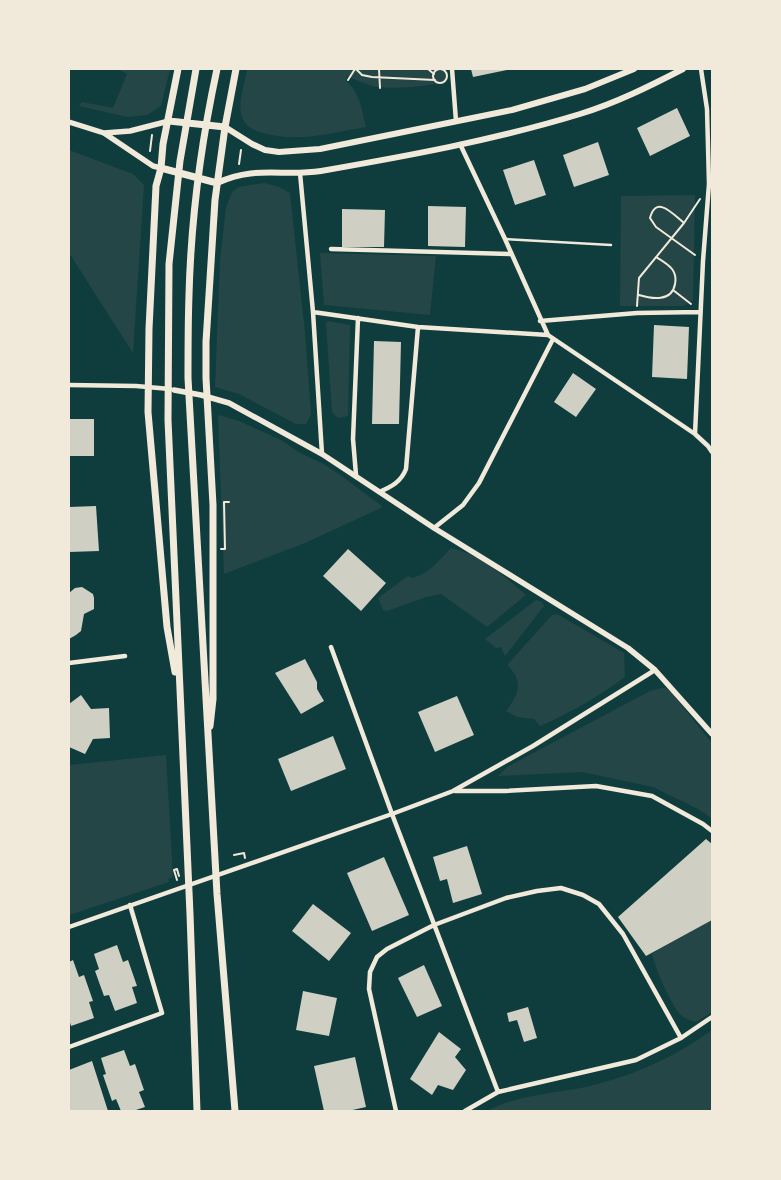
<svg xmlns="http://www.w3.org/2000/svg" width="781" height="1180" viewBox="0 0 781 1180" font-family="Quicksand,sans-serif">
  <rect width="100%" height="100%" fill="#0f3d3e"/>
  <path fill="#244646" d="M118,69H170L161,106L147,115L127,117L79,106L82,102L113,108L127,74Z
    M247,69H447L448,79C439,87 391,89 377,87C367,85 357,80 347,76L346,81C360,92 362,110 366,127C330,133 299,143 263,133C254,131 243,125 241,114C238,100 245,83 247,69Z
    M69,150L133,174L144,185L133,353L69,253Z
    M264,183L279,187L290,193L305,333L311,414L306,424H296L239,394L215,387L220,260L226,208L232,192L239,187Z
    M695,195L693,300L683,306H620L621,196Z
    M320,253L436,256L430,315L324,305Z
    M328,321L350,325L348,416L338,418L332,412L326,323Z
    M218,415L239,421L281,440L300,453L322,463L343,477L383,507L305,543L224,574Z
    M451,548C476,552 507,578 526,595L487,627L441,594L426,597L387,611L383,610L378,598L408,576L412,578C429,574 439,560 451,548Z
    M536,600L542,602L544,606L505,656L501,647L496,648L485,639Z
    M557,614L624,653L625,677C598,697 570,713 540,726L534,719L517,717L506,711C518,695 525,682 507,665L552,615Z
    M661,688H665L671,692L712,743V819L700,810L653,787L582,772L498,776L507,767L650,691Z
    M166,755L173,877L168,879L169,882L69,915V765Z
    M712,909V1012L696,1022C689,1020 683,1018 679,1013C670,1002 655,968 652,954Z
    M712,1030V1111H487C520,1093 561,1094 598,1084C639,1073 678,1055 712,1030Z"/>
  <path fill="#cfcfc3" d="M471,69H507V70L473,77Z
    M677,108L690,136L650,156L637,128Z
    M598,142L609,175L574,187L563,155Z
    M534,160L546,195L515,205L503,170Z
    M428,206L466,207L465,247L428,246Z
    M342,209L385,210L384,247H342Z
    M654,325L689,327L687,379L652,377Z
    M374,341L401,342L399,424H372Z
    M573,373L596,389L576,417L554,402Z
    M69,419H94V456H69Z
    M96,506L99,551L69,552V507Z
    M348,549L386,583L361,611L323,576Z
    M82,587L93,594L94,598V609L84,614L81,631L76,635L69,639V593L75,588Z
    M305,659L317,682V689L324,701L301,714L275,673Z
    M81,695L91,709L109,708L110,738L93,739L85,754L69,747V704Z
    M457,696L474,735L435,752L418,712Z
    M333,736L346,769L291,791L278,759Z
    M706,839L712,844V920L646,956L618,917Z
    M467,846L482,894L453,903L447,879L440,881L433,857Z
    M384,857L409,915L372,931L347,873Z
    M313,904L351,933L329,961L292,931Z
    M117,945L123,962L128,960L137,986L132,987L137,1003L115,1011L109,995L104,996L95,971L99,969L94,954Z
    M73,960L79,977L84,975L93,1001L89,1002L94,1018L71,1026L69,1019V962Z
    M424,965L442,1006L417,1017L398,978Z
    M303,991L337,998L329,1036L296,1030Z
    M528,1007L537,1038L524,1042L517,1020L509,1022L507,1013Z
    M439,1032L461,1049L455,1057L466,1070L453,1090L438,1085L432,1095L410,1079Z
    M124,1050L130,1066L135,1064L144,1090L139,1092L145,1107L133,1111H121L116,1099L112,1101L103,1075L106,1074L101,1058Z
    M355,1057L366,1107L348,1111H324L314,1066Z
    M92,1061L108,1111H69V1070Z"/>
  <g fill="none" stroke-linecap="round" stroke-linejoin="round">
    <path stroke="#f1e9da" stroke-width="2" d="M356,69L362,75L372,77L435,80
      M379,69L380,88
      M428,69L434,74
      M433 76a7 7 0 1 1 14 0a7 7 0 1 1-14 0Z
      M348,80L355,69
      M150,151L152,135
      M239,164L241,150
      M684,223C674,215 656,194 650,218L656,227L695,255
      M673,290L691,304
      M639,295C652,299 672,302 675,284C676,279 675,273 672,269C668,264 661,260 656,257
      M637,306L639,278L684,223L700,199
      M221,549H225L224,502H229
      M234,855L244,853L245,858
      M177,880L174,870L177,869L179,876"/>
    <path stroke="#f1e9da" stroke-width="2.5" d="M505,239L611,245"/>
    <path stroke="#f1e9da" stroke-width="4.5" d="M452,69L456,121
      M460,144L505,239L548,335L695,434L708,446L712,452
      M300,173L313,312L322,454
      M331,249L511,254
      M313,312L418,327L548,335
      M540,321L637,313L700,312
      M69,385L136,386L170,389
      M695,434L703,261L709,184L707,109L701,69
      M356,475L353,439L358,318
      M379,492C391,487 401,482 406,469L418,327
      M434,528L463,505L479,483L553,339
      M331,647L392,814L498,1092
      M69,663L125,656
      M455,791H505L596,786L652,796L703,824L712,831
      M69,927L392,814L453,791L533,746L655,670
      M69,1047L162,1013L130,905
      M396,1111L369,989L370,972L377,957L387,949L434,925L506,898L537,891L561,888L583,895L599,904L623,934L681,1038
      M465,1111L498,1092L636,1060L681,1038L712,1017"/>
    <path stroke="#f1e9da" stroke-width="5.5" d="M69,122L104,133L153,166L161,168
      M104,133L130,131L169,121
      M174,390L201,395L229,403L322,454L434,528L628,648L655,670L712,734"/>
    <path stroke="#f1e9da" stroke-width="6" d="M225,127L252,144L265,150L279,152L320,149L512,110L585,89L634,69
      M217,183C256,165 282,177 321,171C407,156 495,140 580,114C616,103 650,86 683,69"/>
    <path stroke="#f1e9da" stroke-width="7" d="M196,69L180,161L169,264L168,420L190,914L197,1111
      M217,69C201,143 191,219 189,295C188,323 188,351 188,378L217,894L235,1111
      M169,121L225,127
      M161,168L217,183
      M175,672L167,627L148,412L149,329L156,186L161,168L163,144L178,69
      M210,726L213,699V505L206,378V342L215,200L225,127L236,69"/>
  </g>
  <rect width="781" height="1180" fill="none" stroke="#f1e9da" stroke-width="140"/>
</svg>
